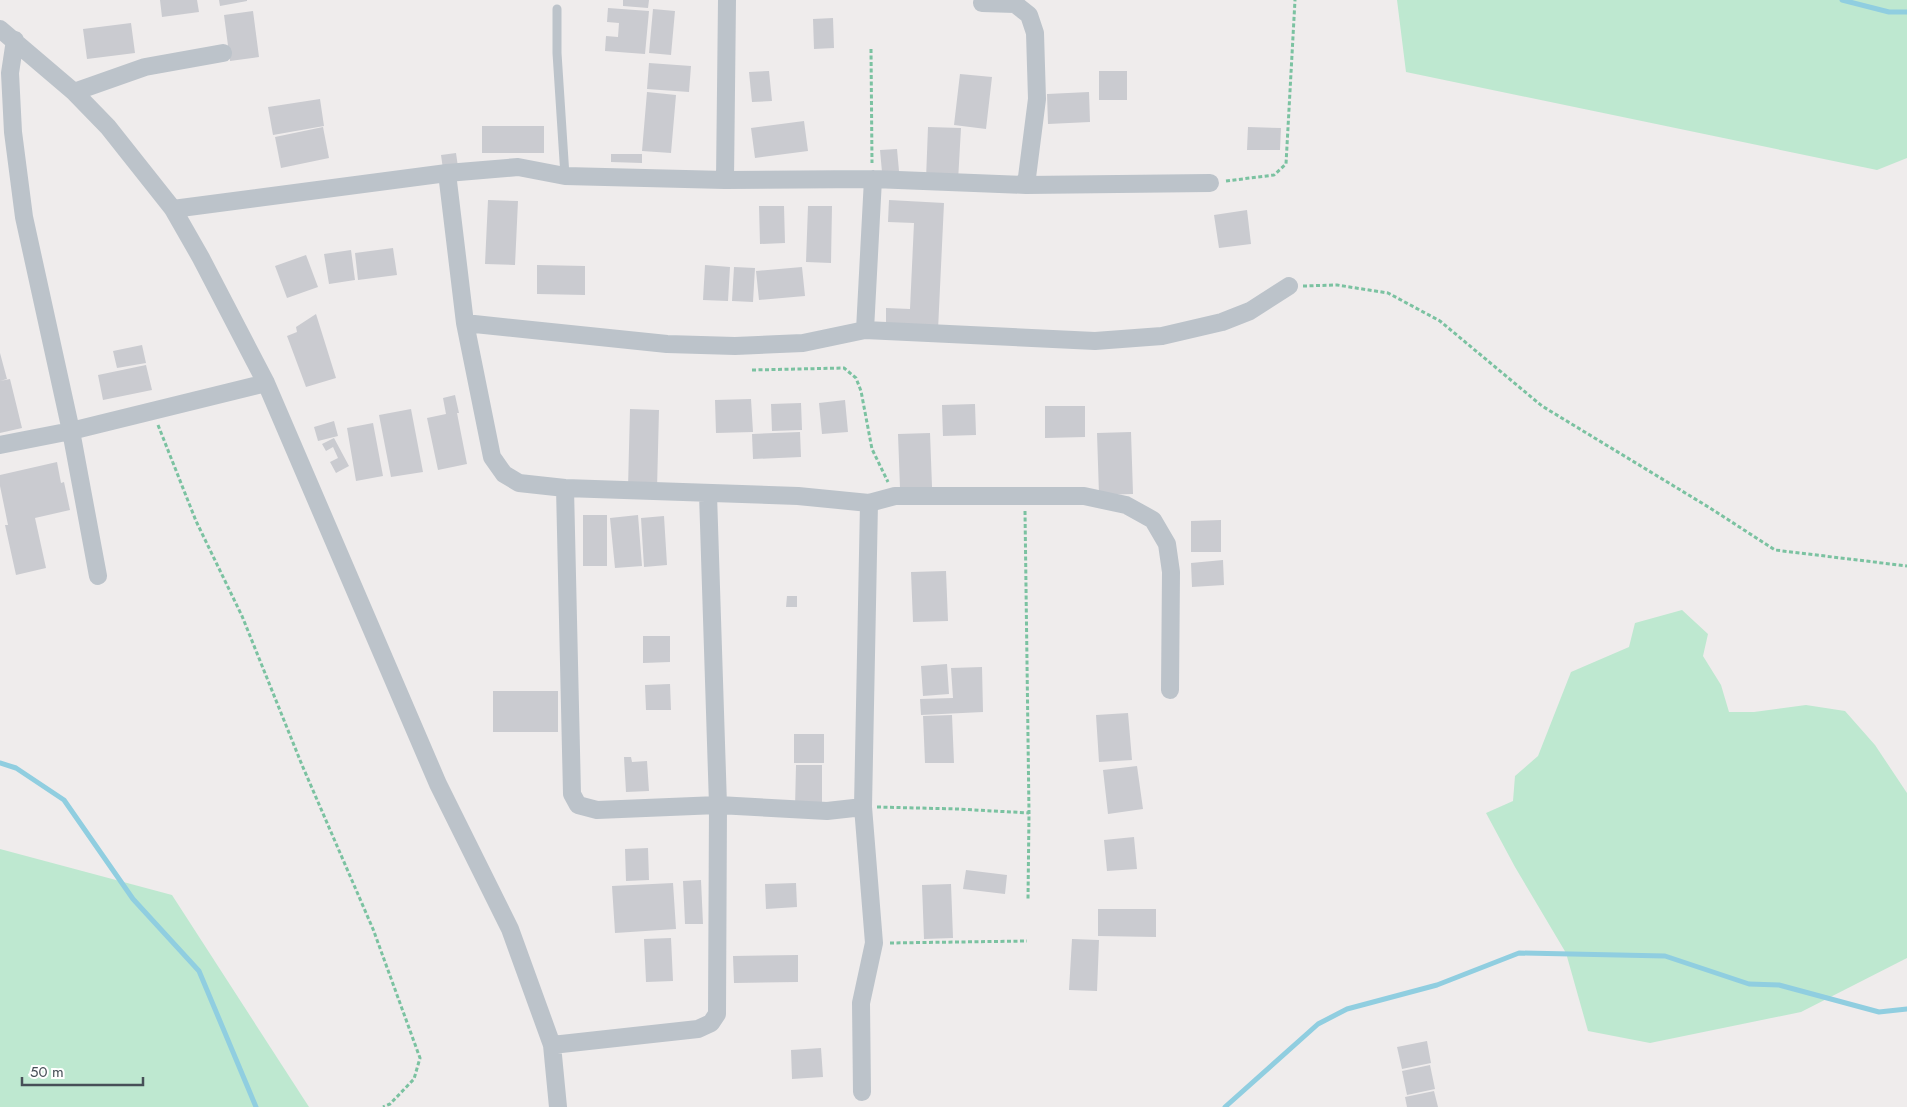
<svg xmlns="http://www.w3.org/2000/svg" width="1907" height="1107" viewBox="0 0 1907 1107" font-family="Jost,sans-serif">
  <rect width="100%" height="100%" fill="#efecec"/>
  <path fill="#bee8d0" d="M1397,0H1907V158L1877,170L1406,72Z
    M1682,610L1708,634L1703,656L1721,685L1729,712H1754L1806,705L1845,711L1875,745L1907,793V958L1801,1012L1650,1043L1588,1031L1566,953L1515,867L1486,813L1513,801L1515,776L1538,756L1571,672L1629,647L1635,623Z
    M0,849L172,895L309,1107H0Z"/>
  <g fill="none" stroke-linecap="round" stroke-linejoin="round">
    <path stroke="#90cee0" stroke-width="5" d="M1842,0L1889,12H1907
      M0,763L16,768L64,800L133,899L199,971L256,1107
      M1225,1107L1318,1024L1347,1009L1437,985L1519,953L1665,956L1749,984L1779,985L1879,1012L1907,1009"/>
  </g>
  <path fill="#cacbd0" d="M160,0H197L199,12L162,17Z
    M219,0H247V1L220,6Z
    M623,0H649L648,8L623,6Z
    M608,8L649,11L645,54L605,51L606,36L618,37L619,23L607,22Z
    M653,9L675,11L671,55L649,53Z
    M253,11L259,57L230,61L224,15Z
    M833,18L834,48L814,49L813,19Z
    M131,23L135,53L87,59L83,29Z
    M649,63L691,66L689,92L647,89Z
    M769,71L772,101L752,102L749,72Z
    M1099,71H1127V100H1099Z
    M960,74L992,77L986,129L954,125Z
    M647,92L676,95L671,153L642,151Z
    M1089,92L1090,122L1048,124L1047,94Z
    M320,99L324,126L273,135L268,107Z
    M804,121L808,151L755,158L751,128Z
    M482,126H544V153H482Z
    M323,127L329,158L281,168L275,137Z
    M928,127L961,128L958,181L926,179Z
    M1248,127L1281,128L1280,150H1247Z
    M897,149L899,171L882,172L880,150Z
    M456,153L458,167L443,169L441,155Z
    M611,154H642V163L611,162Z
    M488,200L518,201L515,265L485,264Z
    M889,200L944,203L938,330L886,327V308L910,309L914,223L888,222Z
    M759,206H784L785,243L760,244Z
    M808,206H832L831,263L806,262Z
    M1247,210L1251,244L1219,248L1214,215Z
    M393,248L397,275L358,280L355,253Z
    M351,250L355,280L329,284L324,254Z
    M306,255L318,287L287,298L275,266Z
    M537,265L585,266V295L537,294Z
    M705,265L730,267L728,301L703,300Z
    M734,267L755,268L753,302L732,301Z
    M802,267L805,296L759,300L756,271Z
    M316,314L336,378L306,387L287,336L297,332L296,327Z
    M142,345L146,363L117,368L113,351Z
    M0,353L7,379L0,381Z
    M146,365L152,390L103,400L98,375Z
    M10,379L22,428L0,433V381Z
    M455,395L459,413H457L467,464L438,470L427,418L446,414L443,398Z
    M751,399L753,432L716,433L715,400Z
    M845,400L848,432L822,434L819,403Z
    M801,403L802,430L772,431L771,404Z
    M975,404L976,435L943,436L942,405Z
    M1045,406H1085V437L1045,438Z
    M411,409L423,472L391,477L379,415Z
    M630,409L659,410L657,489L628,488Z
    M334,421L338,436L318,441L314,427Z
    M373,423L383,476L356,481L347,428Z
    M800,432L801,457L753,459L752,434Z
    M1131,432L1133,494L1099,495L1097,433Z
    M930,433L932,487L900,488L898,434Z
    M334,438L349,466L336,473L330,462L338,458L333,447L326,451L322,444Z
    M57,462L61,483L64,482L70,510L35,518L46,568L16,575L5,525H8L0,486V475Z
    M583,515H607V566H583Z
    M638,515L642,566L615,568L610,518Z
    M664,516L667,565L644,567L641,518Z
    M1221,520V552H1191V521Z
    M1223,560L1224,585L1192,587L1191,563Z
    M946,571L948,621L913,622L911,572Z
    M787,596H797V607H786Z
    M643,636H670V662L643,663Z
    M947,664L949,694L923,696L921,666Z
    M982,667L983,712L921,715L920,699L953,698L951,668Z
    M670,684L671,710H646L645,685Z
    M493,691H558V732H493Z
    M1128,713L1132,760L1099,762L1096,715Z
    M952,715L954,763H925L923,716Z
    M794,734H824V763H794Z
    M624,757H631L632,762L647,761L649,791L626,792Z
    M796,765H822V808H795Z
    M1137,766L1143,809L1108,814L1103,770Z
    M1134,837L1137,869L1107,871L1104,840Z
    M648,848L649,880L626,881L625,849Z
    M966,870L1007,875L1005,894L963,889Z
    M701,880L703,924H685L683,881Z
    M673,883L676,929L615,933L612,886Z
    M796,883L797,907L766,909L765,884Z
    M951,884L953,938L924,939L922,885Z
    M1098,909H1156V937L1098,936Z
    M671,938L673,981L646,982L644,939Z
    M1072,939L1099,940L1097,991L1069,990Z
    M798,955V982L734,983L733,956Z
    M1427,1041L1431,1063L1402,1069L1397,1047Z
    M821,1048L823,1077L792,1079L791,1050Z
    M1430,1065L1435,1089L1407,1095L1402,1071Z
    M1434,1091L1438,1107H1407L1405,1097Z"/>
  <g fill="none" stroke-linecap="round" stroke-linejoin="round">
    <path stroke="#7bc2a1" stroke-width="3" stroke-dasharray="4 2.5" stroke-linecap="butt" d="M871,49L872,163
      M1226,181L1274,175L1286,164L1295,0
      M1303,286L1337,285L1388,293L1440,321L1542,406L1710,508L1775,550L1907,566
      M752,370L844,368L856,378L861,391L872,449L888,482
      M158,425L196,521L242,616L302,765L373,929L420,1058L414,1079L390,1104L383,1107
      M1025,511L1029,813L1028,899
      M877,807L958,809L1029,813
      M890,943L1027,941"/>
    <path stroke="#bcc3ca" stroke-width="9" d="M557,9V53L565,176"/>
    <path stroke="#bcc3ca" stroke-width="18" d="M982,3L1015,4L1029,15L1035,33L1037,99L1026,185
      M0,29L74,92L108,127L173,209L201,258L266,383L438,784L510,929L552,1045L558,1107
      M15,40L10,73L13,132L24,217L71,431L98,576
      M74,92L145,67L223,53
      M447,173L465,323L492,457L504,474L519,483L565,488L798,496L869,503L895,496H1084L1126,505L1153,520L1167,544L1171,572L1170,690
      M725,180L727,0
      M173,209L447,173L518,167L565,176L725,180L873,179L1026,185L1210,183
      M465,323L667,344L735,346L803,343L865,330L1095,341L1162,336L1222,322L1250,311L1289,286
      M865,330L873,179
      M0,445L71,431L266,383
      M708,494L718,805L827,811L863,807
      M552,1045L698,1029L711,1023L717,1014L718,805L597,810L578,805L572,794L565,488
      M862,1092L861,1003L874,943L863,807L869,503"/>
  </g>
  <path d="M22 1077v8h121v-8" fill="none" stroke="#474f57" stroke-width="2.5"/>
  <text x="30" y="1077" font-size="15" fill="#474f57" stroke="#ffffff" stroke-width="4" paint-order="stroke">50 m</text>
</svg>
